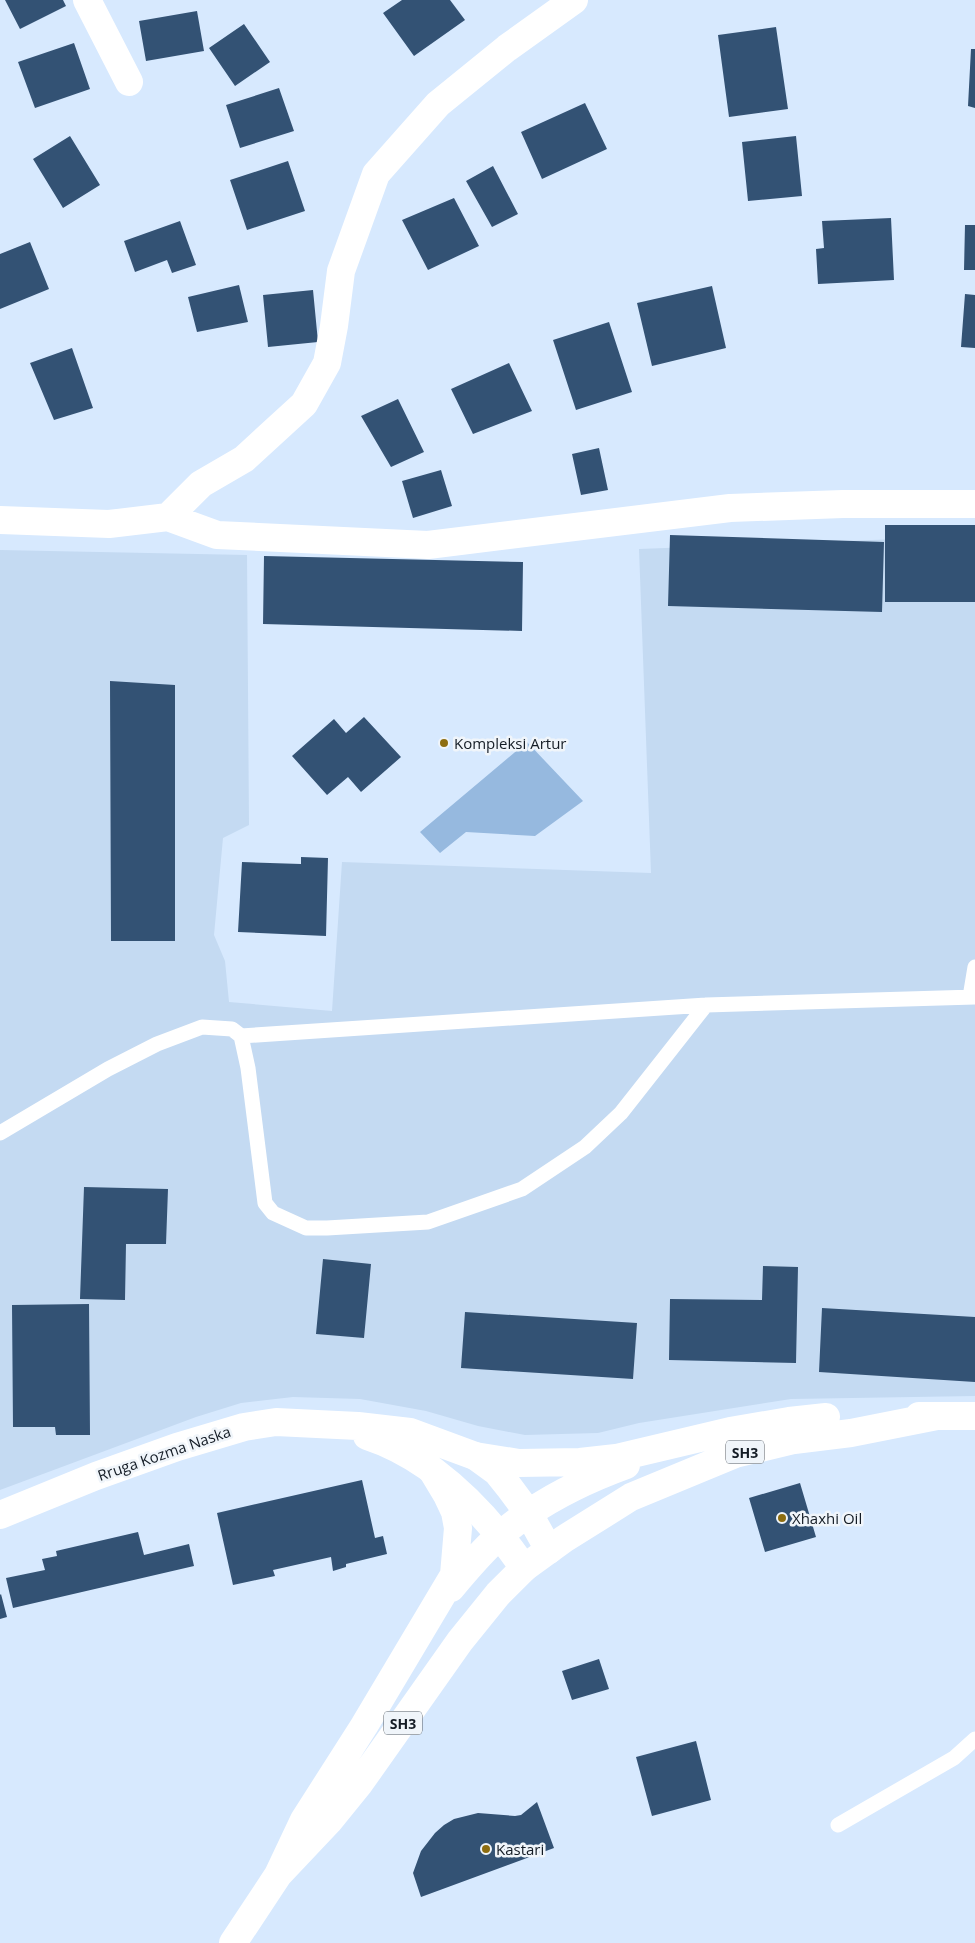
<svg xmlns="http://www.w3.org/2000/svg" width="975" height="1943" viewBox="0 0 975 1943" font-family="'Open Sans',sans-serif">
  <rect width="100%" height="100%" fill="#d7e9fe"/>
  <path fill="#c4daf2" d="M975,536V1396L791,1399L639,1423L598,1433L525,1435L478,1426L426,1411L360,1399L293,1397L241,1403L196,1417L0,1490V550L247,555L249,825L223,838L214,935L225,961L229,1002L332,1011L342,862L651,873L639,549Z"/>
  <path fill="#96b9df" d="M527,742L583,801L535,836L466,832L440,853L420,832Z"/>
  <path fill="#335274" d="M5,0H63L66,6L20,29Z
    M402,0H450L465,20L414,56L383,13Z
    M197,11L204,51L146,61L139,21Z
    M244,24L270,62L235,86L209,48Z
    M776,27L788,109L729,117L718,35Z
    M74,43L90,89L35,108L18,62Z
    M971,49H975V108L968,106Z
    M279,88L294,131L240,148L226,105Z
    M585,103L607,149L542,179L521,132Z
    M70,136L100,185L63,208L33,159Z
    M796,136L802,196L748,201L742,142Z
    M288,161L305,211L247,230L230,180Z
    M493,166L518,214L492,227L466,181Z
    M454,198L479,246L428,270L402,220Z
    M891,218L894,280L818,284L816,249L824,248L822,221Z
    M180,221L196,265L172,273L167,260L135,272L124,241Z
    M965,225H975V270H964Z
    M30,242L49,289L0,309V254Z
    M239,285L248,322L197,332L188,297Z
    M712,286L726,348L652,366L637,303Z
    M313,290L318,342L268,347L263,295Z
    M965,294L975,295V348L961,347Z
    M609,322L632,392L576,410L553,340Z
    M72,348L93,408L54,420L30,363Z
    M509,363L532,411L473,434L451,389Z
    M398,399L424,452L391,467L361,416Z
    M599,448L608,490L581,495L572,454Z
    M441,470L452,506L413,518L402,481Z
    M885,525H975V602H885Z
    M670,535L884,542L882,612L668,606Z
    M264,556L523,562L522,631L263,624Z
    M110,681L175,685V941H111Z
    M364,717L401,757L361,792L348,777L327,795L292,756L334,719L346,733Z
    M301,857L328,858L326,936L238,932L242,862L301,864Z
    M84,1187L168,1189L166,1244H126L125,1300L80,1299Z
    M323,1259L371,1264L364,1338L316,1334Z
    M763,1266L798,1267L796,1363L669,1360L670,1299L762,1300Z
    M89,1304L90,1435H56L55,1427H13L12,1305Z
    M822,1308L975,1317V1382L819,1372Z
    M465,1312L637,1323L633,1379L461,1368Z
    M362,1480L375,1538L383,1536L387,1554L346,1564V1567L333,1571L331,1557L273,1570L275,1576L233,1585L217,1513Z
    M800,1483L816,1537L765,1552L749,1498Z
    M138,1532L144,1555L189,1544L194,1566L13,1608L6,1578L45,1570L42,1559L57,1556L56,1551Z
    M1,1594L7,1617L0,1619V1595Z
    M599,1659L609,1689L572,1700L562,1671Z
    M696,1741L711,1800L652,1816L636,1757Z
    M537,1802L554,1848L421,1897L413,1873L421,1851L435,1833L444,1825L454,1819L478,1813L515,1816L521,1815Z"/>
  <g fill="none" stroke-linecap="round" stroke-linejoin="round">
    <path stroke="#fff" stroke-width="15" d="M970,997L975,967
      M241,1036L706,1005L975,997
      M0,1133L108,1069L157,1044L202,1027L232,1029L241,1036L248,1068L265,1203L273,1213L306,1228H327L428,1222L522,1189L585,1147L621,1113L706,1005
      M838,1825L954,1758L975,1739"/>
    <path stroke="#fff" stroke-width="28" d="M87,0L129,82
      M168,517L217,535L428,545L730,508L843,504H975
      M0,520L109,524L168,517L201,484L244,459L304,404L327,363L334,326L341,271L376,174L438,104L507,48L574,0"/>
    <path stroke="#fff" stroke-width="28" d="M367,1436C434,1458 485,1512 524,1568
      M0,1515L96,1476L177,1447L244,1427L276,1422L358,1426L410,1432L475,1456L497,1472L509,1487L529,1514L549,1550"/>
    <path stroke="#fff" stroke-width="28" d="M919,1416H975
      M475,1456L519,1463L580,1462L616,1458L730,1431L789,1421L826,1417
      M451,1588C466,1570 481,1552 498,1537C534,1505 582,1481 626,1465
      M278,1875L329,1821L359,1784L460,1641L498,1594L524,1568L564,1539L631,1497L735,1454L794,1440L851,1433L937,1416
      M233,1943L278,1875L304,1820L364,1726L454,1575L458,1528L455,1512L447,1495L432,1470"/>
  </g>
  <g fill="#8d6d10" stroke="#f0f5fa" stroke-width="2">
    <circle cx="444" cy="743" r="5"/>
    <circle cx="782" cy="1518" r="5"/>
    <circle cx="486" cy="1849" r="5"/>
  </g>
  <g text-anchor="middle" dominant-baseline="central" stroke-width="5" stroke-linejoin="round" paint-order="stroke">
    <g fill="#f0f5fa" stroke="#565d65" stroke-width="1">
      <rect x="726" y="1440.5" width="38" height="23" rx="4"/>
      <rect x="384" y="1711.5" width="38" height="23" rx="4"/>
    </g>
    <g font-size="14" font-weight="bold" fill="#141c25">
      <text x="745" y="1452">SH3</text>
      <text x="403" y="1723">SH3</text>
    </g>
    <g font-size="15" fill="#141c25" stroke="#f0f5fa" text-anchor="start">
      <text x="454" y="743">Kompleksi Artur</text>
      <text x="792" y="1518">Xhaxhi Oil</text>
      <text x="496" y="1849">Kastari</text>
    </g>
    <g font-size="15" fill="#141c25" stroke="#f0f5fa">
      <text transform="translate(164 1453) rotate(-19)">Rruga Kozma Naska</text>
    </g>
  </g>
</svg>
